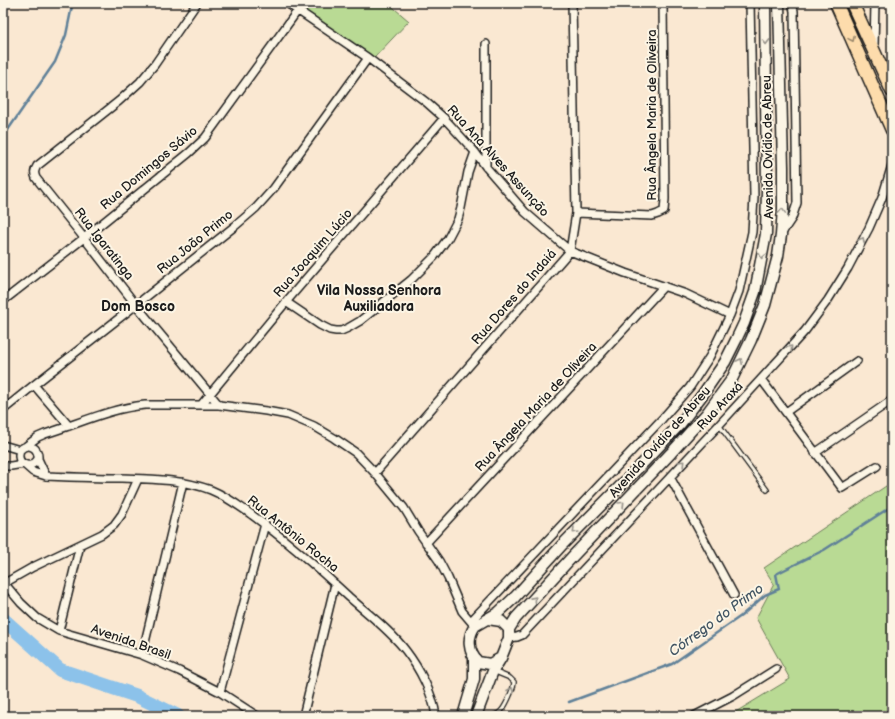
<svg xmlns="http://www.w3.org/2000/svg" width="895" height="719" viewBox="0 0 895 719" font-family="'Balsamiq Sans',sans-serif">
  <rect width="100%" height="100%" fill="#fae8d2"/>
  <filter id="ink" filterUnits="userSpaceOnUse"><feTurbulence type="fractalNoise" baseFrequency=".025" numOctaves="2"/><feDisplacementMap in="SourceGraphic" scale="8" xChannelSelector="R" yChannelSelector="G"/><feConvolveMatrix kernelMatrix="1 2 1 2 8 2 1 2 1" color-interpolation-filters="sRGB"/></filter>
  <g filter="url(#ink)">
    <path fill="#b9da94" stroke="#6a7b58" d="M313,3H388L409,21L374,58L305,12Z
      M892,482V716H729L790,679L756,618L774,584L764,568Z"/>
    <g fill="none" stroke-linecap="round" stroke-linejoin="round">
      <path stroke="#5f8098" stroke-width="2.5" d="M3,137L55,62L66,35L72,6L73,3
        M569,702L672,664L741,616L765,595L779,589L776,574L824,550L892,506"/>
      <path stroke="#8cc2ea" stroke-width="14" d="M3,619L60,670L137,696L178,716"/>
      <defs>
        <path id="lane" d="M719,425L767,490
          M493,716C496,715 500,713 502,710C506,705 514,688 514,682L510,678L493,671"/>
        <path id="street" d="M197,3L155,64L140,82L119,101L37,166C34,171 34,173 36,178L84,238L136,305L219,405
          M287,3L368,58L426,102L444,118L475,152L486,167L525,212L570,251L625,273L686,294L730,315
          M486,44V167
          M874,47L875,3
          M576,213L652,216L658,214L664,211L665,199L663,3
          M782,233L792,218L797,203L794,11L792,3
          M3,301L84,238L189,153L205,138L298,10
          M286,302L320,325L330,330L336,331H341L348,328L360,321L411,280L434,257L448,238L458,219L461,208L468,172L475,152
          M761,379L842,488L877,466
          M34,385L69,426
          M201,405L286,302L444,118
          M3,410L34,385L136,305L235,226L256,208L274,188L368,58
          M786,412L857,361
          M3,445L20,450
          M26,446L38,437L45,434C78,424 111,408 145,405H219L266,411L288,415L314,426L334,438L356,453L375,473L404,508L418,531L439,561L448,578L462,611L473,624
          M20,450C28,442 39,447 38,459L46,476
          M20,450C15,464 30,471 38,459
          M815,453L892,400
          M25,465L33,472L46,476C71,477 96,478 121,478C152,479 181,479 211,490C226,496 239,506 252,515C286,540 318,568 349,597C368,614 390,630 406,651C419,668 433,694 436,716
          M3,466H11L23,464
          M375,473L570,251L576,213L572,3
          M670,477L734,595
          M426,543L664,286
          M4,583L21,603L37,618L59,631L142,655L179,671L220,692L257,716
          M3,584L33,567L102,534L114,525L122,514L138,479
          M471,621L662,419L690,387L710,356L730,315L739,291L752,232L754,197L750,3
          M59,631L80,545
          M509,638L517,637L522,635L719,425L805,331L828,300L848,268L869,228L882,198L892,165
          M142,655L183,482
          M220,692L265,524
          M303,716L335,584
          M694,716L733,696L776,669"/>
        <path id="secondary" d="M509,629L516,618L573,556L671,453L707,413L732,379L751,340L765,305L778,256L781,235L783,209V167L779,3
          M501,658L490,664L478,662C468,652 467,637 475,626L499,612L515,597L562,545L645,461L681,423L703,394L725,362L736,340L744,323L755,292L766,234L767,189L765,3
          M463,716L474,679V658
          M476,716L493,671L501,658L509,638V629L501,621L488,619"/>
        <path id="primary" d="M836,3L892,130
          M852,3L892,91"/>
      </defs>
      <use href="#lane" stroke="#1c1c1c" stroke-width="6"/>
      <use href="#street" stroke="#1c1c1c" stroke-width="10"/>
      <use href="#secondary" stroke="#1c1c1c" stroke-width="13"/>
      <use href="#primary" stroke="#1c1c1c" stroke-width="15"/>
      <use href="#lane" stroke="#fcf5e5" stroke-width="3.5"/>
      <use href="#street" stroke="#fcf5e5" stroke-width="7"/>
      <use href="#secondary" stroke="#fcf5e5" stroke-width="10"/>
      <use href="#primary" stroke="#fddcac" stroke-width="12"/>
    </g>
    <defs><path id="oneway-chevron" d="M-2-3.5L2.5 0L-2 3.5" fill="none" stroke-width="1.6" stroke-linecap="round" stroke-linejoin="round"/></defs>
    <use stroke="#98866b" href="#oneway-chevron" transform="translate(852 39) rotate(66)"/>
    <g stroke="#97938b">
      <use href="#oneway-chevron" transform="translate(766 42) rotate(89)"/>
      <use href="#oneway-chevron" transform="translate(782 211) rotate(-88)"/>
      <use href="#oneway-chevron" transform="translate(862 240) rotate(-62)"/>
      <use href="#oneway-chevron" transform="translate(762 256) rotate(100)"/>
      <use href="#oneway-chevron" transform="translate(790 348) rotate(-48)"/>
      <use href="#oneway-chevron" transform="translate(740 361) rotate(-64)"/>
      <use href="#oneway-chevron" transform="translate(682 463) rotate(-46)"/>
      <use href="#oneway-chevron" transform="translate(622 504) rotate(-46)"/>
      <use href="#oneway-chevron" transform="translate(575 531) rotate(135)"/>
      <use href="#oneway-chevron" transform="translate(534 599) rotate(-48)"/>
      <use href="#oneway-chevron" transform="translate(511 690) rotate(-68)"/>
    </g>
  </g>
  <g text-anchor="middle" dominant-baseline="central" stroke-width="4" stroke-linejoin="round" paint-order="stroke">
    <g font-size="13" fill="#1c1c1c" stroke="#fcf5e5">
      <text transform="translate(652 115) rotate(-90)">Rua Ângela Maria de Oliveira</text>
      <text transform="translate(768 147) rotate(-91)">Avenida Ovídio de Abreu</text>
      <text transform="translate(498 161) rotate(48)">Rua Ana Alves Assunção</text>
      <text transform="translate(149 168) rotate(-40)">Rua Domingos Sávio</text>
      <text transform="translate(195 242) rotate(-39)">Rua João Primo</text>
      <text transform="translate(104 244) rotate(52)">Rua Igaratinga</text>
      <text transform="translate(313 253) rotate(-49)">Rua Joaquim Lúcio</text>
      <text transform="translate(514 297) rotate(-49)">Rua Dores do Indaiá</text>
      <text transform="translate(720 406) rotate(-47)">Rua Araxá</text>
      <text transform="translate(536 407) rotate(-47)">Rua Ângela Maria de Oliveira</text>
      <text transform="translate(660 442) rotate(-48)">Avenida Ovídio de Abreu</text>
      <text transform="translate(293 534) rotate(39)">Rua Antônio Rocha</text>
      <text transform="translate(131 642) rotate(19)">Avenida Brasil</text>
    </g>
    <g font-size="14" font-weight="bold" fill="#1c1c1c" stroke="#fcf5e5">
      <text x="379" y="290">Vila Nossa Senhora<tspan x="379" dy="16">Auxiliadora</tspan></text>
      <text x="138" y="306">Dom Bosco</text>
    </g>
    <g font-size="14" font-style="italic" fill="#435664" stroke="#fcf5e5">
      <text transform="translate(716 620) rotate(-36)">Córrego do Primo</text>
    </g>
  </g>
  <rect width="895" height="719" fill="none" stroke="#fcf5e5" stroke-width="16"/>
  <rect x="8" y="8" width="879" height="703" fill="none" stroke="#1c1c1c" stroke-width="1.5" filter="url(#ink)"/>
</svg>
